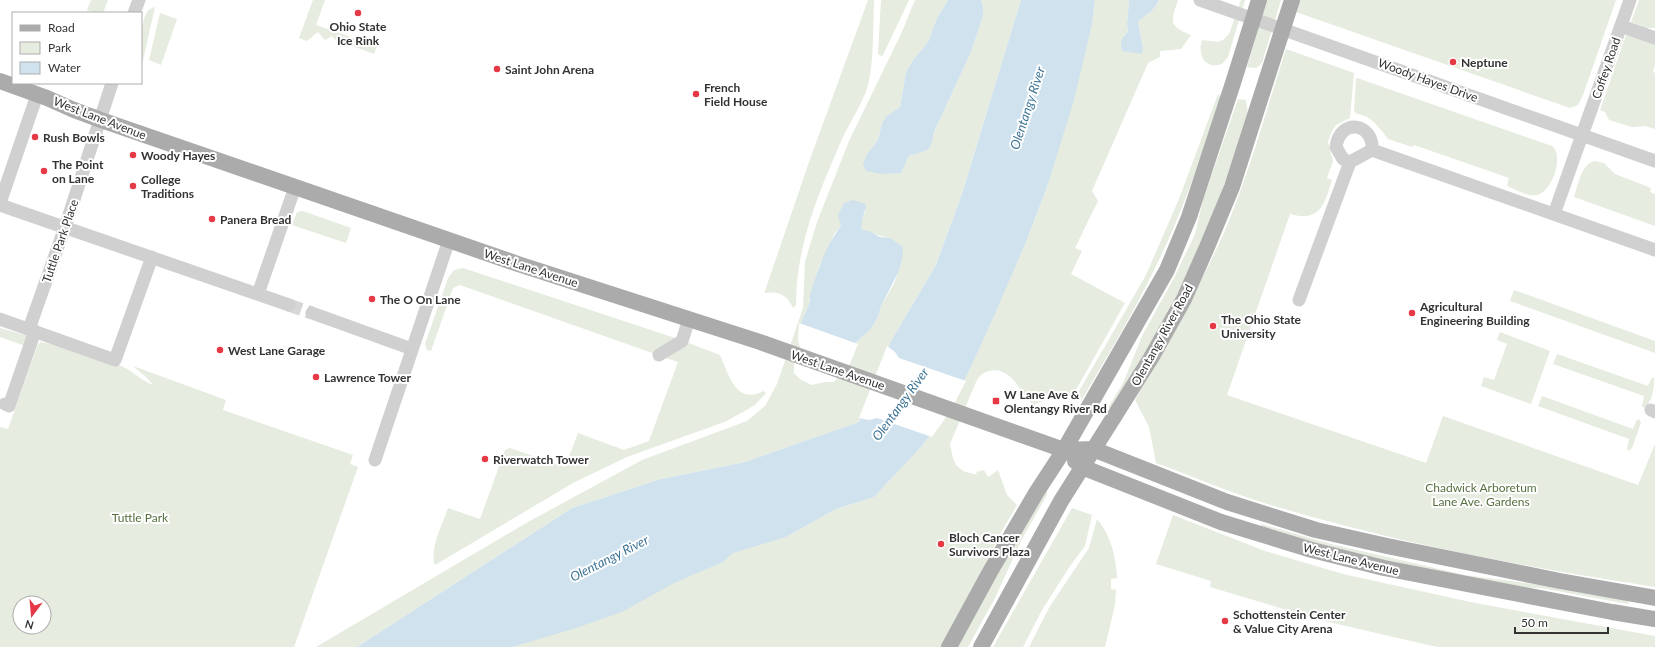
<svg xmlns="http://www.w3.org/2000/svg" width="1655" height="647" viewBox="0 0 1655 647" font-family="Lato,sans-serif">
  <rect width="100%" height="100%" fill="#fff"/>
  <path fill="#e6ecdf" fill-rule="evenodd" d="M91,0H108L103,13H96L87,10Z
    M313,0H325L316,25L377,46L374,54L339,41L338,43L332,36L325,40L318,32L307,41L299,38Z
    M868,0H874C873,25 874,62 868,85C863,103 851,120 843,137C819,192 796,244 796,305L793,308C787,295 779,291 765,293V291L809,162Z
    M881,0H909L883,55L881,56L878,54Z
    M915,0H948L937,18L928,42L913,60L906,72L900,107L882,123L878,140L867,154L901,173L909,156L928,150L932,143L934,132L971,52L983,16V7L981,0H1021L962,194L936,265L891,341L859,422L745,462L661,479L572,508L357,647H316L528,522L642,460L747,421L765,406L777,384L803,308L805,262L817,222L849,141L901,34ZM866,210L861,223L862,230C872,232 880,237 890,238L902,260L894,284L881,306L878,317L870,330L857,341L849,358L802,349L810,296L819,266L825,255L834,234L841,226Z
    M1095,0H1129L1127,24L1128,32L1123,36L1141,54L1143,48L1138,22C1147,13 1154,12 1159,0H1178C1171,22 1168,26 1191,35L1181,49L1160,51V57L1148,63L1092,191L1098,201L1075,248L1082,251L1071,274L1125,303L1073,395L1048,399L1033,405C1020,392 1011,366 989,371C982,373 979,376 976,382L950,444L953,458L956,465L963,471L977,475L976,472L984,470L988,477L998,470L1007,495L1017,505L999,536L944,647H512L595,621L697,571L723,562L732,553L786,537L836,509L874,497L922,446L949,409L970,369L1026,242L1047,187L1092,24Z
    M1241,0H1245L1228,57L1222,64C1205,70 1197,55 1202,40L1218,42L1223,40L1229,34Z
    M1267,0H1281L1262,63L1256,68L1247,67Z
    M1300,0H1616L1583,95L1578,105L1570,108L1296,12Z
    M1639,0H1655V28H1646L1631,22Z
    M155,7L141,69C141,53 139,26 147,12C149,9 152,8 155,7Z
    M160,13L177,19L161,65L149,60Z
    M1627,32L1654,43L1655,45V65L1653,72L1655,73V129L1645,126L1632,127L1609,120L1605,112L1600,110Z
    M1286,49L1354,73L1350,118L1336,125L1331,133L1328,142L1333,161L1327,178L1332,180C1327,195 1324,214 1306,216C1301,217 1295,215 1290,214L1227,395L1426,463L1443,416L1638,485L1655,444V587C1529,568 1403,544 1281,508C1238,496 1197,478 1156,463L1149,427L1135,400C1166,346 1197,292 1223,235C1249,175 1266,111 1286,49Z
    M1357,78L1552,146C1565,156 1551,194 1536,195C1527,197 1515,189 1507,186L1509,178L1414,145L1412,147L1388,139C1382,131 1375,121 1365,116C1361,114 1357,115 1354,111L1356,79Z
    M1218,94L1221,96C1202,154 1183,212 1156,266C1134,312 1107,357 1081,401L1075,398L1146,275L1179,199Z
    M1238,99L1246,100L1248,114C1229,172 1209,231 1182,285C1161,328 1136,369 1111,410L1109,409V406L1123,383L1143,334L1174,278L1195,234L1203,200Z
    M1594,161L1604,163L1615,174L1651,188L1650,192L1655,194V226L1574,197C1578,185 1581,165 1594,161Z
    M303,211L351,228L346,243L292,225L297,212Z
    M463,268L675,338L655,354L460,285L453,288L431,351L427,350L425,344L448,278L454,270Z
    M1514,290L1655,341V353L1510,301Z
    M0,328L28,336L25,346L0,337Z
    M1500,332L1550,351L1531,404L1481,386L1484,377L1494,380L1507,344L1497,340Z
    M52,340C75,349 99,356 121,366C133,371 142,381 153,385L148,379L133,366L226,400L223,410L353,455L350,464L358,467L294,647H0V427L8,429L38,344L41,342L50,344ZM20,603H44V627H20Z
    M686,342L720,355C728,373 736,406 763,391L766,393L755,405L727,421L627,457L573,483L435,565C429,550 443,523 448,508L480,519L505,450L510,448L565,467L578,433L624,450L649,441L678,362L666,358Z
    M1557,354L1648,386L1651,379L1654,377C1655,385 1652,404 1644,408L1642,406L1644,396L1553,364Z
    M1542,396L1633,429L1636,421L1639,419L1641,423L1632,448L1629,451L1627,449L1629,439L1538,406Z
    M1047,491V495L1022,539L995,598L968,647H956L1043,493Z
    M1072,508L1092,515L1085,546L1070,566L1042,610L1023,647H993Z
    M1173,515L1265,551L1343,574L1475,603L1655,636V647H1437L1320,620L1210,587L1211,581L1156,564Z
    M1097,519C1111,535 1116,557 1117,578L1111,579V589L1116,590L1115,605L1105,647H1029L1050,606L1089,548Z
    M1261,524L1331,544L1465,575L1541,585L1629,601L1628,604L1541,588L1502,586L1341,552L1261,527Z"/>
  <path fill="#cfe2ee" d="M948,0H981L983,7V16L971,52L934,132L932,143L928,150L909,156L901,173L882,174L866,171L863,164L867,154L878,140L882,123L887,116L900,107L906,72L913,60L928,42L937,18Z
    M1021,0H1095L1092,24L1074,100L1047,187L1026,242L994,316L970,369L949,409L922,446L874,497L836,509L786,537L733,553L723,562L674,583L622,612L573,629L512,647H357L572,508L661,479L745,462L859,422L891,341L936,265L962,194Z
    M1129,0H1159C1154,12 1147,13 1138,22L1143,48L1142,54L1122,51C1120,42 1121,38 1128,32L1127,24Z
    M853,200L866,204C866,213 860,220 862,230L869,231L880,237L890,238L903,247L902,260L898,273L881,306L878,317L870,330L857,341L849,358L800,325C803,318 807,311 809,304C810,301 810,298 810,295C816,274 827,243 841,226L838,215L844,203Z"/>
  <path fill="#fff" d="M799,323L858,344L849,366L834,382H825L812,385L801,380L794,373V364L800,348L798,340Z
    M887,346L895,352L899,358L966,381L951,410L932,437L877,418L869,420L859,418Z"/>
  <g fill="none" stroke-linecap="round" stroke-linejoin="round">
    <path stroke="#d6d6d6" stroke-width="13" stroke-dasharray="13 6" stroke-linecap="butt" d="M289,305L312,313"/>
    <path stroke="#d0d0d0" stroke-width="13" d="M1200,0L1655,161
      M134,13L139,0
      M1621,26L1655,38
      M1350,162L1343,159L1336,147C1340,117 1374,123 1372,150
      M0,203L37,95
      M0,205L289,305
      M1554,214L1630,0
      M258,294L295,187
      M1299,300L1350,162L1372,150L1655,250
      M312,313L412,349
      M0,319L115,360L152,257
      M29,329L65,227L112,83
      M659,355L682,341L689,319
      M5,404L9,406L35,331
      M1651,410L1655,412
      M375,460L449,240"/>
    <path stroke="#ababab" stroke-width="16" d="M0,81L47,98L74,110L101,120L518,264L760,342L1064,450L1093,449L1227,502L1316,530L1387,546L1560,581L1655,598
      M1075,461L1082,467L1221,522L1312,550L1384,568L1612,612L1655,619
      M949,647L991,570L1036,493L1064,450L1167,270L1189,217L1233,83L1259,0
      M981,647L1061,501L1151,358L1184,299L1207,247L1232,187L1292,0"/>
  </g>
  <g fill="#e63946" stroke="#fff" stroke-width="1.5">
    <circle cx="358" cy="13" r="4"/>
    <circle cx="1453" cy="62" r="4"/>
    <circle cx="497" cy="69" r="4"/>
    <circle cx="696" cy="94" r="4"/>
    <circle cx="35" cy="137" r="4"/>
    <circle cx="133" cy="155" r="4"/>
    <circle cx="44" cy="171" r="4"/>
    <circle cx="133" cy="186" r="4"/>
    <circle cx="212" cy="219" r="4"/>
    <circle cx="372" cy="299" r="4"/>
    <circle cx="1412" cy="313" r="4"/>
    <circle cx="1213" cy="326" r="4"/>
    <circle cx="220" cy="350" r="4"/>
    <circle cx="316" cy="377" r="4"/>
    <rect x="992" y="397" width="8" height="8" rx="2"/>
    <circle cx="485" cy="459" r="4"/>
    <circle cx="941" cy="544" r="4"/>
    <circle cx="1225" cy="621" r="4"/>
  </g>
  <g text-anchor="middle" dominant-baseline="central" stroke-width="4" stroke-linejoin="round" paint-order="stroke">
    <g font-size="12" font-weight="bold" fill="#333" stroke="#fff" text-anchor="start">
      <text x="358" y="26" text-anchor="middle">Ohio State<tspan x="358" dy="14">Ice Rink</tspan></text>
      <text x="1461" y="62">Neptune</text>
      <text x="505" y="69">Saint John Arena</text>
      <text x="704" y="87">French<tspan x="704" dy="14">Field House</tspan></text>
      <text x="43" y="137">Rush Bowls</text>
      <text x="141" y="155">Woody Hayes</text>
      <text x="52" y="164">The Point<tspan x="52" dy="14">on Lane</tspan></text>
      <text x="141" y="179">College<tspan x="141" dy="14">Traditions</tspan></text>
      <text x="220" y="219">Panera Bread</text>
      <text x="380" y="299">The O On Lane</text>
      <text x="1420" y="306">Agricultural<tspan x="1420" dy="14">Engineering Building</tspan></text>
      <text x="1221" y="319">The Ohio State<tspan x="1221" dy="14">University</tspan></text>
      <text x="228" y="350">West Lane Garage</text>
      <text x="324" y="377">Lawrence Tower</text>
      <text x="1004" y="394">W Lane Ave &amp;<tspan x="1004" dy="14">Olentangy River Rd</tspan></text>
      <text x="493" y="459">Riverwatch Tower</text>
      <text x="949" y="537">Bloch Cancer<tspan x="949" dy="14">Survivors Plaza</tspan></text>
      <text x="1233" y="614">Schottenstein Center<tspan x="1233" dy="14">&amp; Value City Arena</tspan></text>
    </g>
    <g font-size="12" fill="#333" stroke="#fff">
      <text transform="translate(1606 68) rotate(-71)">Coffey Road</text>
      <text transform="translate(1428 80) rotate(20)">Woody Hayes Drive</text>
      <text transform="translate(100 118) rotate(21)">West Lane Avenue</text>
      <text transform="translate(60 241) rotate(-71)">Tuttle Park Place</text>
      <text transform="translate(531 268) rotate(18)">West Lane Avenue</text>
      <text transform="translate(1162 335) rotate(-61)">Olentangy River Road</text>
      <text transform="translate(838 370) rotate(19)">West Lane Avenue</text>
      <text transform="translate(1351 559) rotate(14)">West Lane Avenue</text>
    </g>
    <g font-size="12" fill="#56703f" stroke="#fff">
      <text x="1481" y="487">Chadwick Arboretum<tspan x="1481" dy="14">Lane Ave. Gardens</tspan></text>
      <text x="140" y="517">Tuttle Park</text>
    </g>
    <g font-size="13" font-style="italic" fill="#3f7597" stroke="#fff">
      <text transform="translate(1027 108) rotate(-72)">Olentangy River</text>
      <text transform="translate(900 404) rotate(-54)">Olentangy River</text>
      <text transform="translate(609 558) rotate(-27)">Olentangy River</text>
    </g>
  </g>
  <rect x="12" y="12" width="130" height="72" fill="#ffffff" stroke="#adadad"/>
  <rect x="20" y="25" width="20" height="6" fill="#ababab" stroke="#adadad"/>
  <text x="48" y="32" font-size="12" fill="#333333">Road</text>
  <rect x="20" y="42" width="20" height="12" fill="#e6ecdf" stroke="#adadad"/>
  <text x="48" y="52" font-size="12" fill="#333333">Park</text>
  <rect x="20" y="62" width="20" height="12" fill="#cfe2ee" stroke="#adadad"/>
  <text x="48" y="72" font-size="12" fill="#333333">Water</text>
  <g transform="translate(32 615) rotate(196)"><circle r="19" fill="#ffffff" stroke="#adadad"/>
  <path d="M0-3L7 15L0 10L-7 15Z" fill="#e63946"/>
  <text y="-6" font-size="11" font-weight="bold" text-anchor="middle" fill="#333333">N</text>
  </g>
  <path d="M1515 627v6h93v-6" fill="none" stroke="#333333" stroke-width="2"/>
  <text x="1521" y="627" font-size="12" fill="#333333" stroke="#ffffff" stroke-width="3" paint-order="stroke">50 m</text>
</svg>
